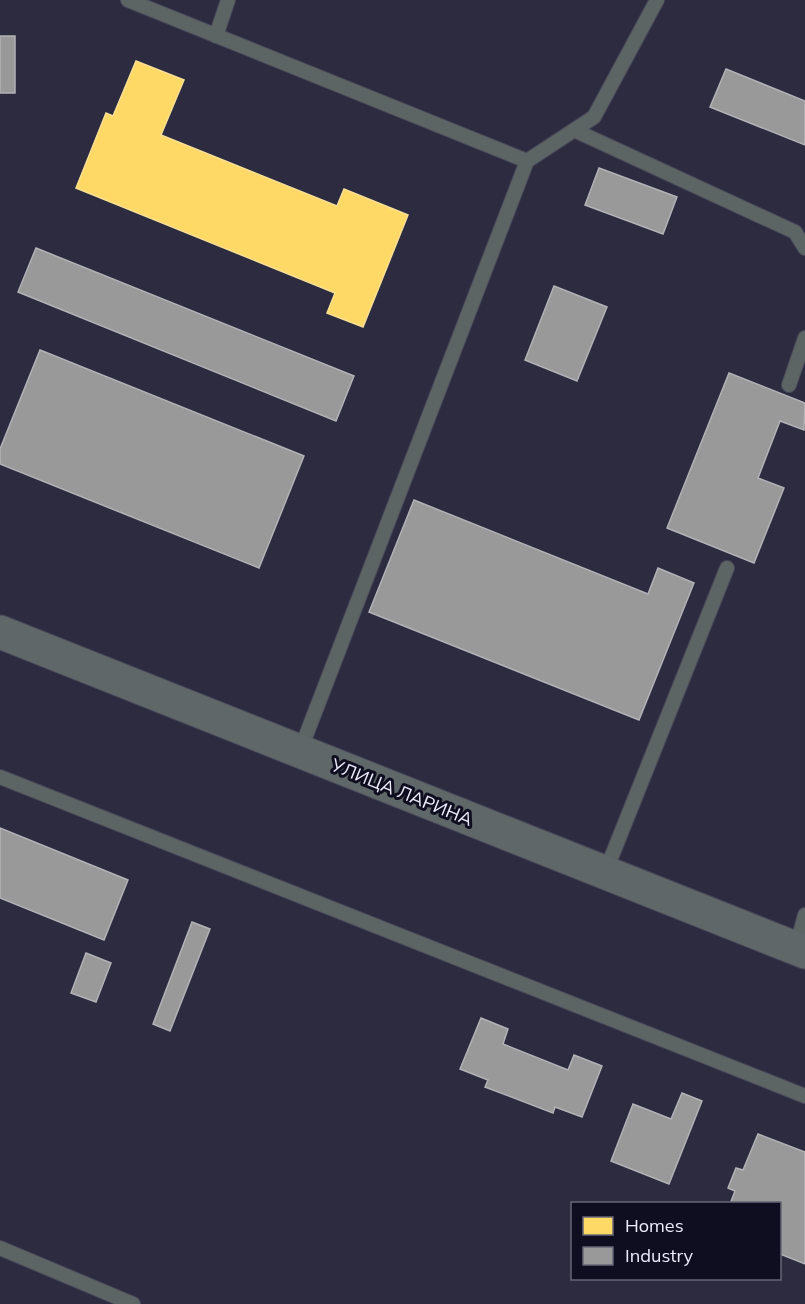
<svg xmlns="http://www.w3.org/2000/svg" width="805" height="1304" viewBox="0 0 805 1304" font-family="Mulish,sans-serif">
  <rect width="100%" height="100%" fill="#2c2b40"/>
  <path fill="#ffd966" stroke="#f9df93" stroke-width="1.5" d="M136,61L184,80L161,135L337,206L344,189L408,215L363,327L327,313L335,293L76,188L106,113L113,116Z"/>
  <path fill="#999" stroke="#b2b2b7" stroke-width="1.5" d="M0,36H15V93H0Z
    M726,69L805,101V145L710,107Z
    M599,168L677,197L663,234L585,205Z
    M36,248L354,376L336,421L18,292Z
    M554,286L607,307L577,381L525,360Z
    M40,350L304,456L259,568L0,464V449Z
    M729,373L805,403L804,430L780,421L758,478L784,488L754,563L667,528Z
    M414,500L648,594L658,568L694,583L639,720L369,612Z
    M0,828L128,880L104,940L0,898Z
    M192,922L210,929L170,1031L153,1024Z
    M86,953L111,963L96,1002L71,993Z
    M481,1018L508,1029L503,1044L568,1070L574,1055L602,1066L582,1117L555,1107L553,1113L485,1087L488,1080L460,1069Z
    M682,1093L702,1101L669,1184L611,1161L633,1104L671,1119Z
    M758,1134L805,1152V1264L780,1254V1204H730L735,1191L728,1188L736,1168L743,1170Z"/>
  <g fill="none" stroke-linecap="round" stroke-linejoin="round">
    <defs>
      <path id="lane" d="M128,0L527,161L300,751
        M216,36L228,0
        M574,130L795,232L805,248
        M527,161L594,117L657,0
        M789,385L805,338
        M0,777L805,1096
        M605,873L727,568
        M796,948L805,915
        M0,1248L133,1304"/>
      <path id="secondary" d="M0,632L805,952"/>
    </defs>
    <use href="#lane" stroke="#494859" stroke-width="16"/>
    <use href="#secondary" stroke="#494859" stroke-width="35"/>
    <use href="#lane" stroke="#5c6464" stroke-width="14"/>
    <use href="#secondary" stroke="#5f6769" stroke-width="33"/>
  </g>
  <g text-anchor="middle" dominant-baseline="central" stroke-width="6" stroke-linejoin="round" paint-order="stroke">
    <g font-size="18" fill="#ececfc" stroke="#0f0e20">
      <text transform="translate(402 792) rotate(22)">УЛИЦА ЛАРИНА</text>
    </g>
  </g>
  <rect x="571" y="1202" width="210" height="78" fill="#0f0e20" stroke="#676778" stroke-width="1.5"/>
  <rect x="583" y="1217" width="30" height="18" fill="#ffd966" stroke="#676778" stroke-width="1.5"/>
  <text x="625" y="1232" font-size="18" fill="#ececfc">Homes</text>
  <rect x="583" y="1247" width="30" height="18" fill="#999999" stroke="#676778" stroke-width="1.5"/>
  <text x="625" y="1262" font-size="18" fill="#ececfc">Industry</text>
</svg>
